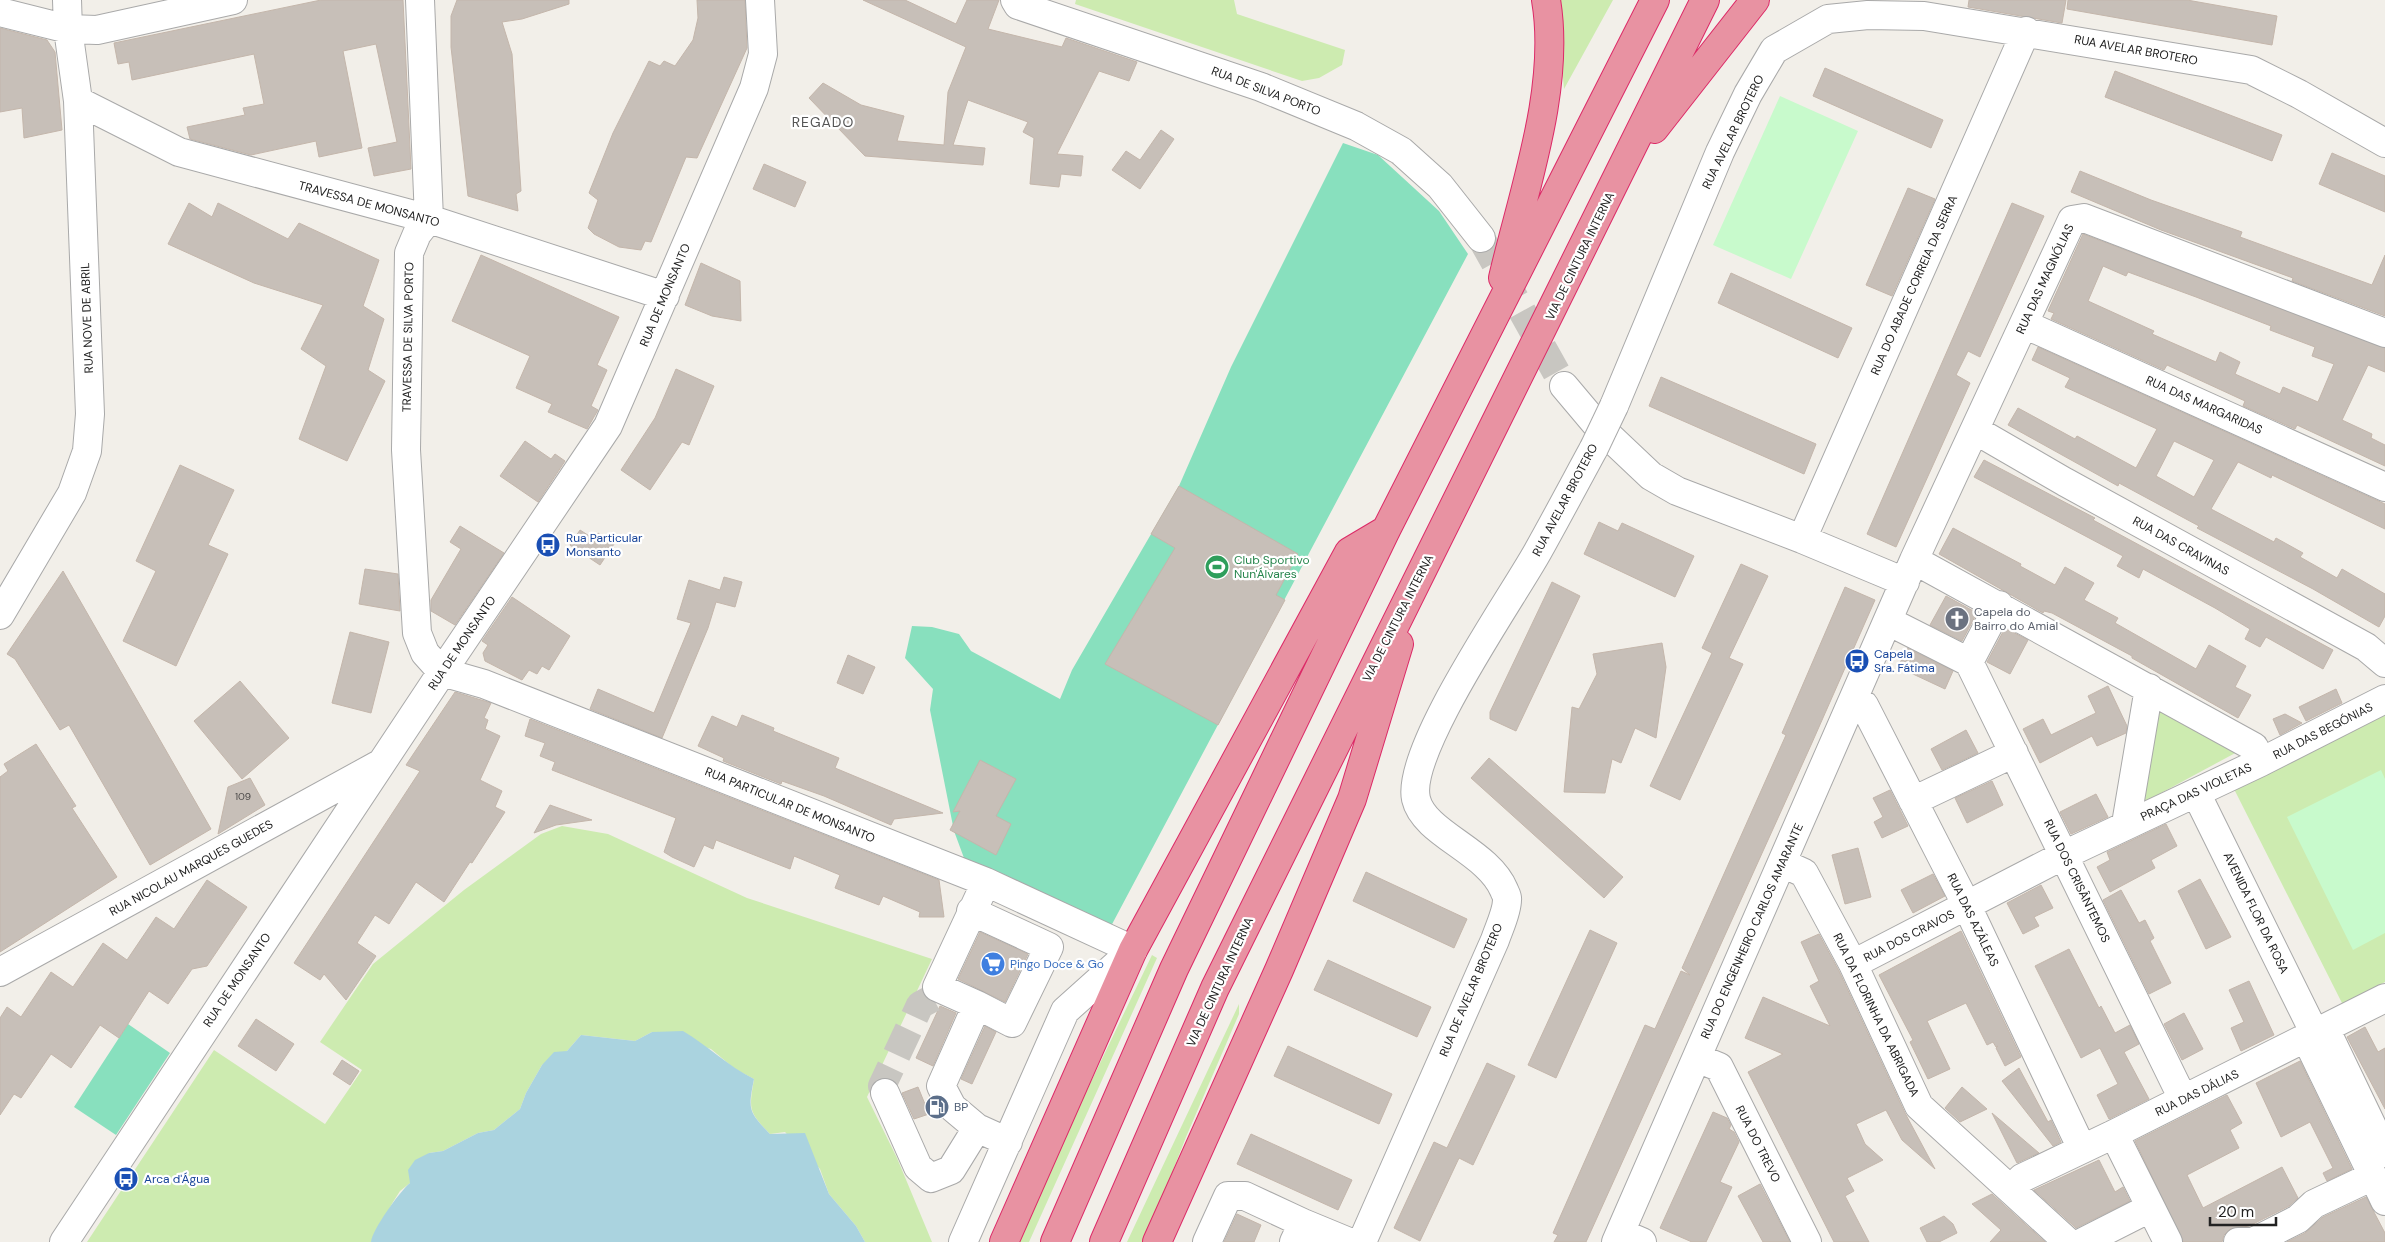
<svg xmlns="http://www.w3.org/2000/svg" width="2385" height="1242" viewBox="0 0 2385 1242" font-family="'DM Sans',sans-serif">
  <rect width="100%" height="100%" fill="#f2efe9"/>
  <path fill="#cdebb0" d="M1076,0H1234L1237,14L1345,50L1342,65L1319,78L1302,81L1075,4Z
    M1556,0H1613L1564,89Z
    M2156,705L2239,751L2137,806Z
    M2385,713V982L2343,1005L2234,789Z
    M562,826L608,834L747,898L932,959L867,1097L897,1158L932,1242H865L856,1226L829,1194L820,1169L785,1132L770,1134C748,1111 749,1110 754,1079L735,1069L711,1049L652,1032L635,1041L581,1035L567,1051L542,1065L526,1093L520,1109L494,1130L478,1133L443,1151L429,1153L410,1183L400,1191L393,1202L371,1242H87L214,1050L325,1124L362,1070L320,1042L373,964L464,890L541,834Z
    M1152,955L1157,958L1029,1242H1019L1077,1111Z
    M1239,1004V1014L1186,1137L1145,1242H1127Z"/>
  <path fill="#c8facc" d="M1780,96L1858,131L1791,279L1713,245Z
    M2381,770L2385,779V933L2353,950L2287,817Z"/>
  <path fill="#88e0be" d="M1343,143L1378,155L1439,211L1468,254L1110,928L964,858L954,831L930,710L933,689L905,658L912,626L932,627L959,634L971,651L1060,699L1072,670L1179,486L1231,367Z
    M128,1024L170,1053L116,1135L74,1107Z"/>
  <path fill="#aad3df" d="M683,1031C708,1046 728,1066 754,1079C748,1110 748,1111 770,1134L805,1133L829,1194L856,1226L865,1242H371C372,1230 400,1191 410,1183L408,1170L415,1160L429,1153L443,1151L478,1133L494,1130L520,1109L526,1093L542,1065L554,1052L567,1051L581,1035L635,1041L652,1032Z"/>
  <path fill="#c7bfb8" stroke="#c4b6ab" fill-rule="evenodd" d="M321,0H403L411,169L374,176L368,148L397,142L376,44L343,51L362,148L319,157L316,141L251,155L190,139L187,127L245,115L243,108L264,104L254,54L132,80L129,62L118,64L114,43Z
    M457,0H569V4L522,19L502,22L512,54L521,191L516,194L518,211L468,196L451,47V16Z
    M697,0H745L747,48L697,158L686,157L651,242L645,241L641,250L619,247L594,234L588,228L598,200L589,193L613,133L649,61L660,66L664,61L675,66L693,40L698,18Z
    M863,0H905L956,24L967,0H999L988,29L1062,47L1066,38L1137,62L1129,81L1099,71L1057,154L1083,156L1081,176L1061,174L1059,187L1030,184L1034,138L1023,132L1028,122L968,100L953,145L985,148L983,165L865,156L809,98L823,83L861,105L904,116L897,141L944,145L948,92L966,47Z
    M1969,0H2066L2062,23L1968,7Z
    M2068,0H2187L2277,16L2272,45L2067,9Z
    M0,28L47,40L55,52L62,130L24,138L22,108L0,112Z
    M1825,68L1943,120L1931,148L1813,96Z
    M2115,71L2282,135L2272,161L2105,97Z
    M1161,130L1174,139L1140,189L1112,170L1126,151L1140,160Z
    M2332,153L2385,176V212L2319,184Z
    M764,164L806,182L795,207L753,189Z
    M2080,171L2151,200L2242,232L2240,237L2372,285L2385,255V316L2292,281L2293,278L2161,230L2071,192Z
    M1908,188L1935,199L1892,296L1866,285Z
    M189,203L212,217L218,203L288,239L299,223L379,260L363,306L384,319L368,370L385,381L347,461L299,439L326,366L301,349L323,305L254,283L168,244Z
    M2012,203L2044,216L1980,357L1968,351L1956,375L1970,383L1896,547L1867,534Z
    M2083,234L2385,348V372L2368,365L2342,420L2372,434L2371,438L2385,445V466L2297,425L2295,429L2243,406L2245,401L2167,365L2164,370L2051,319L2054,313L2048,311ZM2103,266L2126,276L2128,272L2196,297L2271,326L2270,330L2315,347L2312,356L2334,364L2318,402L2283,387L2280,394L2235,374L2240,362L2220,352L2216,362L2152,334L2154,331L2088,301Z
    M481,255L619,317L597,365L607,370L591,406L598,410L587,429L548,412L552,404L516,388L530,356L452,321Z
    M701,263L740,281L741,321L712,316L685,305Z
    M1731,273L1852,328L1838,358L1718,303Z
    M2038,347L2385,504V529L2272,475L2271,478L2238,462L2211,509L2274,542L2276,538L2303,553L2300,557L2337,578L2342,569L2385,594V616L2379,627L2313,589L2197,528L2199,526L2119,483L2118,486L2008,425L2018,408L2075,439L2077,436L2136,468L2157,429L2065,387L2070,378L2032,360ZM2174,441L2214,460L2194,497L2156,476Z
    M676,369L714,386L689,445L682,442L650,490L621,470L655,418Z
    M1661,377L1816,444L1804,474L1649,406Z
    M525,441L551,459L555,454L565,461L538,502L500,476Z
    M1984,460L2095,518L2093,520L2333,650L2323,669L2266,637L2260,647L2245,639L2250,629L2215,608L2143,569L2139,578L2117,566L2123,556L1974,477Z
    M180,465L234,490L208,545L228,554L176,666L123,641L156,571L136,561Z
    M1179,486L1298,554L1276,595L1285,600L1218,725L1105,664L1175,548L1151,534Z
    M1599,522L1618,531L1622,523L1694,556L1675,597L1584,554Z
    M460,526L504,553L455,625L431,611V600L461,549L450,542Z
    M1953,528L2021,564L2020,566L2055,585L2065,567L2094,583L2084,600L2118,618L2115,623L2196,669L2209,645L2246,666L2235,687L2251,695L2238,718L2132,658V656L2052,613L2044,611L2043,613L1939,554Z
    M580,530L594,539L598,533L614,544L600,565L570,545Z
    M1741,564L1768,576L1729,658L1743,664L1680,800L1650,786L1712,653L1702,648Z
    M365,569L398,574L400,611L359,604Z
    M63,571L211,829L150,865L69,725L60,730L15,659L7,654Z
    M724,577L742,582L735,607L716,602L708,628L662,738L590,709L598,689L654,713L691,623L677,619L689,580L720,590Z
    M1552,582L1580,596L1516,731L1490,719V712Z
    M1845,587L1875,600L1811,745L1586,1242H1554L1558,1235L1553,1233L1645,1025L1655,1029L1681,971L1690,975L1682,968L1786,735L1782,733Z
    M1946,596L1977,613L1962,641L1930,625Z
    M512,597L570,636L549,670L542,666L537,674L529,670L522,680L485,661L483,653L488,645L482,641Z
    M2005,628L2028,640L2010,674L1987,662Z
    M350,632L389,642L371,713L332,703Z
    M1662,643L1666,667L1656,738L1635,728L1621,763L1612,759L1605,793L1564,792L1572,707L1579,709L1597,674L1593,654Z
    M1907,648L1953,671L1945,689L1898,667Z
    M848,655L875,667L863,694L837,683Z
    M240,681L289,738L242,779L194,721Z
    M2108,686L2127,726L2126,733L2097,746L2092,736L2040,763L2023,729L2043,719L2051,735L2096,713L2088,696Z
    M2336,689L2342,703L2306,721L2299,707Z
    M455,692L491,703L484,718L488,720L485,729L500,736L480,780L502,791L495,807L505,812L472,863L470,862L444,902L416,882L389,924L375,915L357,943L376,956L346,1000L324,974L320,980L294,963L420,771L406,765Z
    M2285,714L2302,723L2280,735L2273,719Z
    M742,715L774,728L773,731L839,758L835,768L943,813L894,819L891,825L824,796L782,781L781,784L723,761L724,758L698,746L712,716L737,727Z
    M530,719L939,880L944,917H919L920,912L883,896L879,905L835,888L840,875L794,856L790,869L716,840L713,849L704,845L694,867L672,857L664,852L676,818L552,770L555,762L540,756L545,743L525,736Z
    M1966,730L1978,753L1942,770L1931,749Z
    M36,744L76,806L72,808L117,877L0,952V777L8,771L4,764Z
    M1489,758L1623,877L1604,898L1471,778Z
    M980,760L1016,779L996,816L1011,824L996,855L950,830L960,811L953,812Z
    M250,778L265,805L218,834L228,787Z
    M1992,781L2003,805L1967,823L1955,798Z
    M1890,790L1908,826L1882,838L1874,822L1883,817L1873,798Z
    M2096,794L2108,817L2071,834L2060,812Z
    M550,805L592,820L556,825L534,833Z
    M2166,824L2177,846L2151,860L2155,868L2110,892L2097,867L2110,860L2107,852Z
    M1858,848L1871,897L1845,904L1832,855Z
    M1366,872L1467,919L1454,948L1353,901Z
    M1933,874L1945,896L1913,913L1901,890Z
    M2200,879L2231,937L2206,949L2178,891Z
    M207,880L247,907L207,966L192,969L168,1004L149,991L119,1038L100,1025L71,1068L51,1054L21,1098L14,1094L0,1115V1018L7,1007L21,1017L51,972L73,987L103,943L127,960L156,917L174,929Z
    M2041,885L2053,908L2034,917L2039,926L2023,934L2007,903Z
    M2121,890L2139,923L2145,920L2154,938L2150,941L2171,983L2149,994L2103,900Z
    M1590,930L1617,943L1556,1078L1528,1065Z
    M1961,931L2021,1057L2005,1066L1996,1048L1998,1046L1996,1047L1993,1042L1987,1045L1966,1003L1927,1021L1950,1069L1928,1079L1910,1042L1913,1040L1879,975Z
    M980,932L1028,954L1005,1002L958,979Z
    M1819,934L1839,971L1905,1113L1935,1169L1902,1140L1886,1110L1856,1124L1865,1144L1883,1160L1847,1178L1854,1191L1845,1196L1869,1242H1834L1748,1072L1783,1054L1745,1038L1763,997L1830,1026L1810,986L1819,981L1801,942Z
    M2069,949L2099,1008L2101,1006L2115,1033L2130,1025L2139,1044L2124,1052L2149,1099L2109,1119L2097,1095L2118,1084L2100,1048L2081,1058L2035,966Z
    M1328,960L1431,1007L1417,1037L1314,990Z
    M2249,981L2274,1035L2241,1051L2231,1028L2244,1022L2229,990Z
    M940,1006L956,1013L933,1066L916,1058Z
    M2184,1013L2203,1049L2182,1060L2164,1024Z
    M256,1019L294,1044L276,1071L238,1046Z
    M985,1026L996,1032L972,1084L961,1079Z
    M2365,1027L2378,1052L2385,1048V1109L2347,1037Z
    M1288,1046L1392,1094L1379,1124L1274,1076Z
    M342,1060L359,1071L350,1085L333,1074Z
    M2300,1061L2352,1169L2327,1181L2323,1173L2333,1168L2310,1122L2281,1137L2256,1083Z
    M1487,1063L1515,1076L1473,1165L1459,1158L1420,1241L1394,1228L1434,1142L1447,1148Z
    M2019,1068L2048,1122L2051,1120L2061,1142L2053,1146L2002,1081Z
    M918,1087L929,1114L914,1119L902,1093Z
    M1962,1087L1987,1109L1960,1122L1945,1108Z
    M2227,1095L2242,1123L2230,1130L2239,1148L2187,1175L2203,1208L2282,1167L2298,1198L2289,1206L2249,1226L2230,1229L2224,1235L2222,1242H2183L2135,1141Z
    M1713,1112L1727,1118L1731,1125L1729,1129L1734,1132L1739,1142L1720,1182L1732,1187L1706,1242H1692L1660,1228Z
    M1992,1113L2039,1153L2017,1163Z
    M1251,1134L1352,1180L1338,1210L1237,1164Z
    M2099,1160L2115,1192L2123,1187L2130,1201L2076,1228L2034,1190Z
    M1760,1184L1790,1242H1763L1738,1196Z
    M1992,1194L2045,1242H1990L2001,1230L1972,1204Z
    M2366,1197L2385,1233V1242H2287L2305,1233L2323,1217Z
    M1237,1214L1261,1225L1254,1242H1224Z
    M1944,1216L1953,1224L1957,1233L1939,1242H1927L1920,1228Z"/>
  <g fill="none" stroke-linecap="round" stroke-linejoin="round">
    <path stroke="#c8c6c1" stroke-width="28" stroke-dasharray="28 14" stroke-linecap="butt" d="M1481,238L1564,386
      M885,1093L882,1086L920,1005L933,998"/>
    <defs>
      <path id="minor" d="M420,0L429,219L417,234L409,253L406,450L417,633L425,653L442,672
        M1015,0L1018,5L1261,87L1356,126L1401,151L1440,186L1481,238
        M0,12L68,29L97,30L233,0
        M78,101L179,152L429,219L665,296
        M2024,324L2385,487
        M1564,386L1596,424L1651,476L1677,491L1802,539L1905,582
        M1614,406L1720,152L1748,94L1774,50L1828,19L1868,15L1924,16L2251,70L2299,94L2385,143
        M1975,430L2065,482L2366,647L2385,663
        M1802,539L2026,31
        M1914,560L2254,747L2261,762
        M0,615L72,493L87,451L90,414L78,101L68,29L67,0
        M1888,621L1969,662L1999,605
        M1969,662L2183,1099
        M442,672L484,684L986,882L1133,950L1065,1011L963,1242
        M1853,700L1864,705L1967,906L2082,1149
        M2196,793L2315,1034
        M1913,801L2014,753
        M2126,824L2149,688
        M1782,863L1804,873L1853,964L1919,1106L2068,1242
        M986,882L937,987L977,1005L941,1086L952,1107L977,1128L1008,1142
        M971,911L1049,947L1012,1023L977,1005
        M1853,964L2064,855L2261,762L2385,699
        M0,972L378,765
        M2325,1028L2385,1153
        M2306,1038L2385,1201
        M1697,1058L1719,1067L1807,1242
        M885,1093L918,1167L931,1178L951,1170L977,1128
        M2114,1134L2168,1242
        M2011,1189L2022,1178L2114,1134L2385,998
        M1621,1233L1642,1242
        M64,1242L442,672L608,426L754,88L763,54L760,0
        M1207,1242L1228,1196H1245L1303,1223
        M1294,1242L1303,1223L1349,1242
        M1362,1242L1495,940C1499,928 1507,912 1507,900C1508,897 1505,893 1504,890C1488,851 1424,834 1416,799C1405,751 1512,598 1538,551C1557,517 1575,483 1594,448
        M1616,1242L1914,560L2072,220L2084,218L2385,333
        M2083,1242L2150,1208
        M2238,1242H2253L2298,1219L2314,1204L2373,1176"/>
      <path id="highway" d="M1654,129L1755,0
        M1503,278C1523,192 1561,88 1546,0
        M1004,1242L1133,950L1349,552L1386,530
        M1055,1242L1174,969L1386,530L1655,0
        M1104,1242L1215,988L1705,0
        M1157,1242L1279,970L1352,799L1399,644"/>
    </defs>
    <use href="#minor" stroke="#a9a9a9" stroke-width="30"/>
    <use href="#highway" stroke="#dc2a67" stroke-width="30"/>
    <use href="#minor" stroke="#fff" stroke-width="28"/>
    <use href="#highway" stroke="#e892a2" stroke-width="28"/>
    <defs>
      <path id="minor-bridge" d="M1594,448L1614,406"/>
    </defs>
    <use href="#minor-bridge" stroke="#a9a9a9" stroke-width="30" stroke-linecap="butt"/>
    <use href="#minor-bridge" stroke="#fff" stroke-width="28"/>
  </g>
  <defs>
    <symbol id="bus-disc" viewBox="-11 -11 22 22"><circle r="9.5" fill="#1a4fb4" stroke="#fff"/><path d="M-5-6H5V4H4V6H2V4H-2V6H-4V4H-5ZM-3.5-4V0h7V-4ZM-3.5 1.2v1.5H-2V1.2ZM2 1.2v1.5H3.5V1.2Z" fill="#fff"/></symbol>
    <symbol id="stadium-disc" viewBox="-11 -11 22 22"><circle r="9.5" fill="#2e9e5b" stroke="#fff"/><path d="M0-5a6.5 5 0 1 0 0 10a6.5 5 0 1 0 0-10ZM-3.5-1.8h7v3.6h-7Z" fill="#fff"/></symbol>
    <symbol id="church-disc" viewBox="-11 -11 22 22"><circle r="9.5" fill="#6b7280" stroke="#fff"/><path d="M-1.2-6h2.4v3.5h3.3v2.4h-3.3V6h-2.4V-.1h-3.3v-2.4h3.3Z" fill="#fff"/></symbol>
    <symbol id="supermarket-disc" viewBox="-11 -11 22 22"><circle r="9.5" fill="#3f7fe0" stroke="#fff"/><path d="M-6-5.5h2.5l.6 2H6L4.5 2H-2.5L-4.4-4H-6ZM-1.5 3.2a1.3 1.3 0 1 0 .1 0ZM3 3.2a1.3 1.3 0 1 0 .1 0Z" fill="#fff"/></symbol>
    <symbol id="fuel-disc" viewBox="-11 -11 22 22"><circle r="9.5" fill="#5c6f8a" stroke="#fff"/><path d="M-5.5-6h7V0h2V4h1.3V-2.5L3-4.5l.8-.8L6-3V5H2.5V1h-1V6h-7ZM-4.2-4.7v3.2H.2V-4.7Z" fill="#fff"/></symbol>
  </defs>
  <g fill-rule="evenodd">
    <use href="#bus-disc" x="534" y="531" width="28" height="28"/>
    <use href="#stadium-disc" x="1203" y="553" width="28" height="28"/>
    <use href="#church-disc" x="1943" y="605" width="28" height="28"/>
    <use href="#bus-disc" x="1843" y="647" width="28" height="28"/>
    <use href="#supermarket-disc" x="979" y="950" width="28" height="28"/>
    <use href="#fuel-disc" x="923" y="1093" width="28" height="28"/>
    <use href="#bus-disc" x="112" y="1165" width="28" height="28"/>
  </g>
  <g text-anchor="middle" dominant-baseline="central" stroke-width="4.5" stroke-linejoin="round" paint-order="stroke">
    <g font-size="10" fill="#4b4948">
      <text x="243" y="796">109</text>
    </g>
    <g font-size="12" fill="#222" stroke="#fff">
      <text transform="translate(2136 50) rotate(10)">RUA AVELAR BROTERO</text>
      <text transform="translate(1266 91) rotate(21)">RUA DE SILVA PORTO</text>
      <text transform="translate(1733 132) rotate(-64)">RUA AVELAR BROTERO</text>
      <text transform="translate(369 204) rotate(15)">TRAVESSA DE MONSANTO</text>
      <text transform="translate(1580 256) rotate(-64)">VIA DE CINTURA INTERNA</text>
      <text transform="translate(2045 279) rotate(-65)">RUA DAS MAGNÓLIAS</text>
      <text transform="translate(1914 285) rotate(-66)">RUA DO ABADE CORREIA DA SERRA</text>
      <text transform="translate(665 295) rotate(-67)">RUA DE MONSANTO</text>
      <text transform="translate(87 318) rotate(-92)">RUA NOVE DE ABRIL</text>
      <text transform="translate(408 337) rotate(-89)">TRAVESSA DE SILVA PORTO</text>
      <text transform="translate(2204 405) rotate(24)">RUA DAS MARGARIDAS</text>
      <text transform="translate(1565 500) rotate(-62)">RUA AVELAR BROTERO</text>
      <text transform="translate(2181 546) rotate(29)">RUA DAS CRAVINAS</text>
      <text transform="translate(1398 618) rotate(-63)">VIA DE CINTURA INTERNA</text>
      <text transform="translate(462 643) rotate(-56)">RUA DE MONSANTO</text>
      <text transform="translate(2323 731) rotate(-27)">RUA DAS BEGÓNIAS</text>
      <text transform="translate(2196 792) rotate(-25)">PRAÇA DAS VIOLETAS</text>
      <text transform="translate(790 805) rotate(22)">RUA PARTICULAR DE MONSANTO</text>
      <text transform="translate(191 868) rotate(-29)">RUA NICOLAU MARQUES GUEDES</text>
      <text transform="translate(2077 881) rotate(64)">RUA DOS CRISÂNTEMOS</text>
      <text transform="translate(2256 913) rotate(64)">AVENIDA FLOR DA ROSA</text>
      <text transform="translate(1973 920) rotate(64)">RUA DAS AZÁLEAS</text>
      <text transform="translate(1752 931) rotate(-66)">RUA DO ENGENHEIRO CARLOS AMARANTE</text>
      <text transform="translate(1909 936) rotate(-27)">RUA DOS CRAVOS</text>
      <text transform="translate(237 980) rotate(-56)">RUA DE MONSANTO</text>
      <text transform="translate(1220 982) rotate(-65)">VIA DE CINTURA INTERNA</text>
      <text transform="translate(1471 990) rotate(-67)">RUA DE AVELAR BROTERO</text>
      <text transform="translate(1876 1015) rotate(64)">RUA DA FLORINHA DA ABRIGADA</text>
      <text transform="translate(2197 1093) rotate(-26)">RUA DAS DÁLIAS</text>
      <text transform="translate(1758 1144) rotate(63)">RUA DO TREVO</text>
    </g>
    <g font-size="12" fill="#164399" stroke="#fff" text-anchor="start">
      <text x="566" y="538">Rua Particular<tspan x="566" dy="14">Monsanto</tspan></text>
      <text x="1874" y="654">Capela<tspan x="1874" dy="14">Sra. Fátima</tspan></text>
      <text x="144" y="1179">Arca d'Água</text>
    </g>
    <g font-size="12" fill="#27864d" stroke="#fff" text-anchor="start">
      <text x="1234" y="560">Club Sportivo<tspan x="1234" dy="14">Nun'Álvares</tspan></text>
    </g>
    <g font-size="12" fill="#5b616d" stroke="#fff" text-anchor="start">
      <text x="1974" y="612">Capela do<tspan x="1974" dy="14">Bairro do Amial</tspan></text>
    </g>
    <g font-size="12" fill="#366cbe" stroke="#fff" text-anchor="start">
      <text x="1010" y="964">Pingo Doce &amp; Go</text>
    </g>
    <g font-size="12" fill="#4e5e75" stroke="#fff" text-anchor="start">
      <text x="954" y="1107">BP</text>
    </g>
    <g font-size="14" letter-spacing="1" fill="#555" stroke="#fff">
      <text x="823" y="122">REGADO</text>
    </g>
  </g>
  <path d="M2210 1217v8h66v-8" fill="none" stroke="#222222" stroke-width="2.5"/>
  <text x="2218" y="1217" font-size="15" fill="#222222" stroke="#ffffff" stroke-width="4" paint-order="stroke">20 m</text>
</svg>
